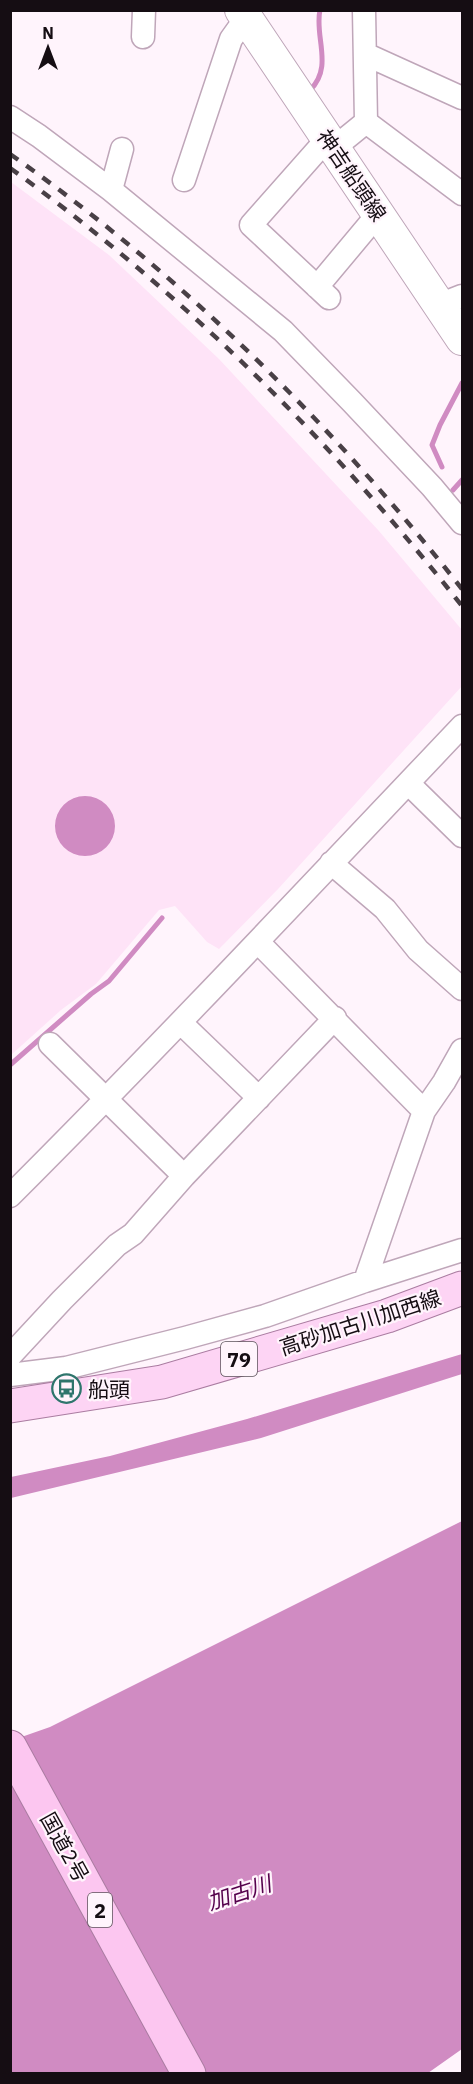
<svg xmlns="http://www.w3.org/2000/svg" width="473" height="2084" viewBox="0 0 473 2084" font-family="'IBM Plex Sans','Noto Sans JP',sans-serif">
  <rect width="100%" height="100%" fill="#fff4fc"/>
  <path fill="#fee3f7" d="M11,182L109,255L219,359L379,531L462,630V686L279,888L219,949L207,942L175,906L159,910L96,984L61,1010L11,1055Z"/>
  <path fill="#d08bc2" d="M55 826a30 30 0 1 1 60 0a30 30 0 1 1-60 0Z
    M462,1354V1374L261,1438L11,1498V1477L110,1456L247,1419Z
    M462,1521V2049L428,2073H11L10,1741L50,1727Z"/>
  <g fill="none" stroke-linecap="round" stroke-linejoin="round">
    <path stroke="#d08bc2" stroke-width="5" d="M310,90C334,67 314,36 320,10
      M442,467L432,445L440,425L462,383
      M453,490L462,480
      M10,1065L91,994L109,981L162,918"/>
    <defs>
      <path id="minor" d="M143,37L144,10
        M365,54L462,98
        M10,117L39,136L111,190L283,331L352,402L432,487L462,523
        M366,122L462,194
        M327,139L251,225L329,298
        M334,148L366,122L364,10
        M184,180L231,39L246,18
        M111,190L122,149
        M317,287L378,214
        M439,305L462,296
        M408,783L462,836
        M331,863L385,909L418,950L462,989
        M258,942L424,1111
        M181,1023L259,1098
        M50,1044L184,1176
        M10,1196C164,1042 312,884 462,726
        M365,1281L424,1111L444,1082L462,1050
        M10,1356L62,1300L117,1245L133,1234L184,1176L335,1018
        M10,1375L66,1368L185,1338L265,1316L365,1281L462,1250"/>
      <path id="secondary" d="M241,10L462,339"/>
      <path id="primary" d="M10,1406L162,1382L387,1316L462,1288"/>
      <path id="trunk" d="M10,1747L189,2074"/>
    </defs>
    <use href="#minor" stroke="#bfa6b9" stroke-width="25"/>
    <use href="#secondary" stroke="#bfa6b9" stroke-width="34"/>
    <use href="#primary" stroke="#aa7ca1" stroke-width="35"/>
    <use href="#trunk" stroke="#aa7ca1" stroke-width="35"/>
    <use href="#minor" stroke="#fff" stroke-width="22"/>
    <use href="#secondary" stroke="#fff" stroke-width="32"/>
    <use href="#primary" stroke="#fdd4f4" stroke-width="33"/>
    <use href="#trunk" stroke="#fcc6f0" stroke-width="33"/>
    <path stroke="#494046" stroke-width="4.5" stroke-dasharray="10 10" stroke-linecap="butt" d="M10,154C182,275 333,425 462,589
      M10,168C181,291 332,441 462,606"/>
  </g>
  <defs>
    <symbol id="bus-ring" viewBox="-11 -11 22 22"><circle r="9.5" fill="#fff4fc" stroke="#2e756c" stroke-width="1.5"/><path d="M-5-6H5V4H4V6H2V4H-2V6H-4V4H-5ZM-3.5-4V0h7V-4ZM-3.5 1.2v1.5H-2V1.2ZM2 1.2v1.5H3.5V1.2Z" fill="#2e756c"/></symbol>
  </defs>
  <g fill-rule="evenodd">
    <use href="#bus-ring" x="50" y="1372" width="33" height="33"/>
  </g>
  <g text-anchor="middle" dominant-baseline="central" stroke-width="4.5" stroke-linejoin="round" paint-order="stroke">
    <g fill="#fff4fc" stroke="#5b5259" stroke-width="1.5">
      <rect x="221" y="1342" width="36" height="34" rx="4.5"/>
      <rect x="88" y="1893" width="24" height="34" rx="4.5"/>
    </g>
    <g font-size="20" font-weight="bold" fill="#150d13">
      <text x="239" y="1359">79</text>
      <text x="100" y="1910">2</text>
    </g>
    <g font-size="21" fill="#150d13" stroke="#fff4fc">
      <text transform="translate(352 175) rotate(56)">神吉船頭線</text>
      <text transform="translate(360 1322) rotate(-18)">高砂加古川加西線</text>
      <text transform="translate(65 1847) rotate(61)">国道2号</text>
    </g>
    <g font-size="21" fill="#150d13" stroke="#fff4fc" text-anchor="start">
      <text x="88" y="1389">船頭</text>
    </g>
    <g font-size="22" font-style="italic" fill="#55004c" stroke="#fff4fc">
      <text transform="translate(239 1892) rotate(-18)">加古川</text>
    </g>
  </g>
  <rect width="473" height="2084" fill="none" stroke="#150d13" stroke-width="24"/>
  <g transform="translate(48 48)" stroke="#fff4fc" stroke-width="4.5" paint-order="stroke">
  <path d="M0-4.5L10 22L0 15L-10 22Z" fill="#150d13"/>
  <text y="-9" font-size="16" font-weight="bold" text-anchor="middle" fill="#150d13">N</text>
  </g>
</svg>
